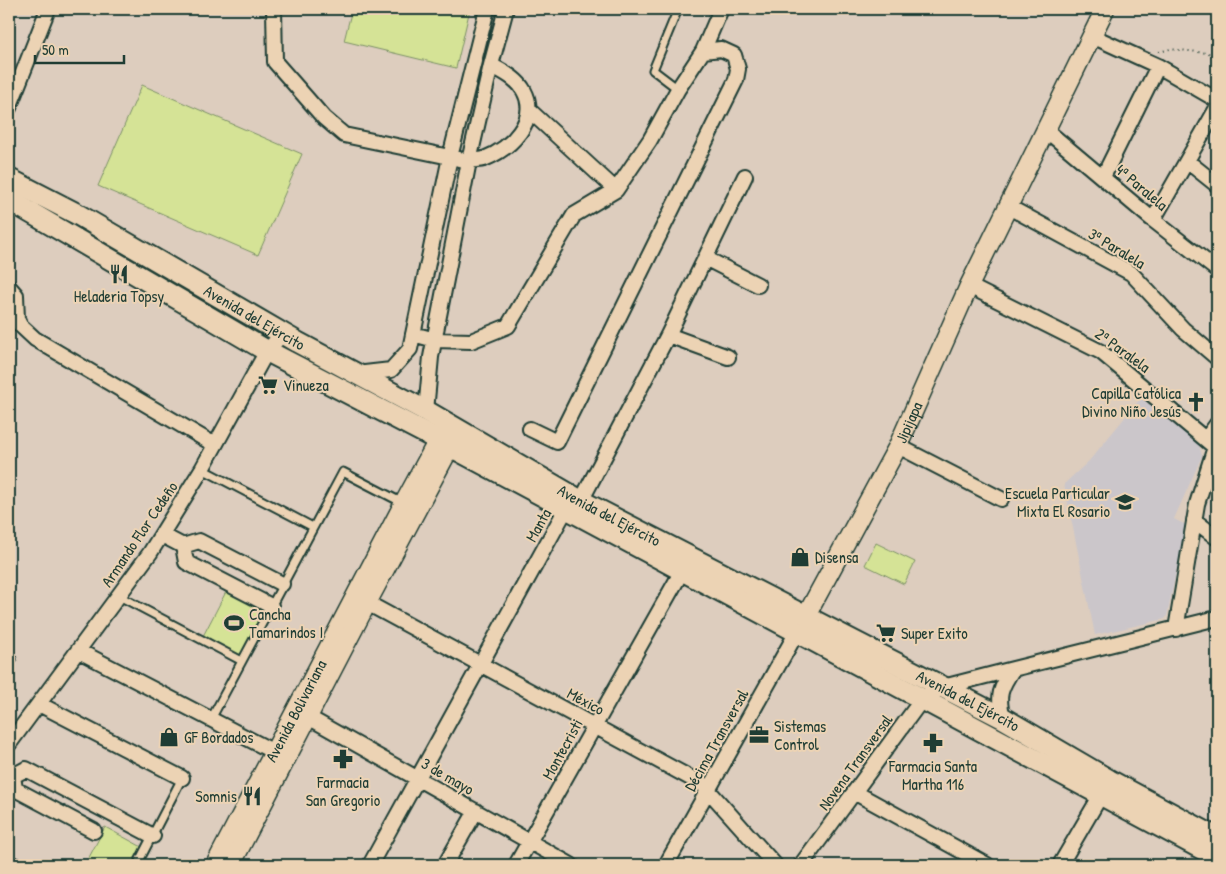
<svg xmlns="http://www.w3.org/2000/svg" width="1226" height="874" viewBox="0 0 1226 874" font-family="'Patrick Hand',sans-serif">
  <rect width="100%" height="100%" fill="#ddcdbe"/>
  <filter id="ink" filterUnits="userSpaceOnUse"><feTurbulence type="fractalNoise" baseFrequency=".02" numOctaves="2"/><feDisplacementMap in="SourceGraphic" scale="10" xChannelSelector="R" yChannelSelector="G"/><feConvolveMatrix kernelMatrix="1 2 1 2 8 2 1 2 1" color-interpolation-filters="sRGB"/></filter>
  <g filter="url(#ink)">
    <path fill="#cbc6ca" d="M1141,398L1199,444L1202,456L1174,519L1186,525L1167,616L1165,619L1095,635L1064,484L1089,461Z"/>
    <path fill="#d5e396" stroke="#7a9065" d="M352,9H470L456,68L344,41Z
      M142,85L302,154L258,255L98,186Z
      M876,543L915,562L904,584L865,565Z
      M228,588L266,608L241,658L202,638Z
      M105,827L142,847L133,865H85Z"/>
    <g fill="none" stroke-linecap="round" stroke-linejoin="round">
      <defs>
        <path id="service" d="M678,9L653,70L678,89
          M202,469L313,527
          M119,596L242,661
          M9,663L12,659
          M211,719L343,472L403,503
          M9,859L21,865
          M137,865L182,778"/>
        <path id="minor" d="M274,9L275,62L324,118L344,135L469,161C474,160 480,160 484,159C510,149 540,120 524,91C517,78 503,72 491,65
          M1092,36L1158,66L1217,100
          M703,51L721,9
          M9,108L48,9
          M529,110L616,190
          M1046,130L1153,220L1217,270
          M1187,161L1217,185
          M1103,177L1158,66
          M1007,206L1131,273L1183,329L1217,358
          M1153,220L1217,108
          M705,258L758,285
          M969,286L1101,352L1217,449
          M9,287L16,295L17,319L20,325L35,339L215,445
          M413,334L435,340L471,341L508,326L574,215L616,190L650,140L678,89L703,51L721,49L734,55L738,69L736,80L557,442L530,429
          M668,335L728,357
          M356,374L391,370L410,349L450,157L487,9
          M426,411L431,357L469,161L491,65L506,9
          M1206,439L1217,424
          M898,446L1001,499
          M1194,520L1217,538
          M162,535L183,546L199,541L282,584
          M183,546L186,562L271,606
          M358,598L709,788L708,790L775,865
          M1176,629L1197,504L1215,447
          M79,651L274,752
          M39,704L182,778
          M308,717L571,865
          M1003,718C997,696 1000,688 1013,669L1217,618
          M9,744L150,553L202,469L267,351L283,333
          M9,774L13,776L26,769L153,836
          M13,776L15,789L94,831
          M854,792L987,865
          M370,865L566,509L581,501L668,335L745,176
          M445,865L476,811
          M516,865L682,571
          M666,865L797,632
          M801,865L923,698L943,687L1013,669
          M1060,865L1105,788"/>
        <g id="tertiary">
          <path id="s1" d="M799,629L898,446L969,286L1105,9"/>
          <path id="s2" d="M215,865L404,503L444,429"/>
          <path d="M231,865L367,603L457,434"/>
        </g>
        <g id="secondary">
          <path id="s3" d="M9,179L77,214L297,342L426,411L581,501L1003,718L1109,780L1217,838"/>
          <path d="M9,200L267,351L450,446L1217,857"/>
        </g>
      </defs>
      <use href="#service" stroke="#1f3d34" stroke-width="11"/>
      <use href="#minor" stroke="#1f3d34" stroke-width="18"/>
      <use href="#tertiary" stroke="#1f3d34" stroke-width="21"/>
      <use href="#secondary" stroke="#1f3d34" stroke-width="24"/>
      <path stroke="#1f3d34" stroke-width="2" stroke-dasharray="1 4" stroke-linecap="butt" d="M1159,52L1170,49L1217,54"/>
      <use href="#service" stroke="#ecd3b4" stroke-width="7"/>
      <use href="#minor" stroke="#ecd3b4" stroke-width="14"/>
      <use href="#tertiary" stroke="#ecd3b4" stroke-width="18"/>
      <use href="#secondary" stroke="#ecd3b4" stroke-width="20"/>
    </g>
  </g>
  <defs>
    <symbol id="restaurant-bare" viewBox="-9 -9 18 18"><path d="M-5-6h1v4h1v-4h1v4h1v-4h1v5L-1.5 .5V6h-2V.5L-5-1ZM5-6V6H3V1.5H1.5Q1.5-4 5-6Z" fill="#1f3d34" stroke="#ecd3b4" stroke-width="2.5" paint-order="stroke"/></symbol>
    <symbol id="supermarket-bare" viewBox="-9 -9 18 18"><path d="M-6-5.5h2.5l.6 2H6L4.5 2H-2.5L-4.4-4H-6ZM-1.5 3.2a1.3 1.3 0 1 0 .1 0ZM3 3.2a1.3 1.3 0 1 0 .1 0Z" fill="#1f3d34" stroke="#ecd3b4" stroke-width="2.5" paint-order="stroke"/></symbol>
    <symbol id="church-bare" viewBox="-9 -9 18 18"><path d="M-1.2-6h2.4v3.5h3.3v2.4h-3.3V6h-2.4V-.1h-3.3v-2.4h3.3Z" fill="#1f3d34" stroke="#ecd3b4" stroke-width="2.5" paint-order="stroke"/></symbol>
    <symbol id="university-bare" viewBox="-9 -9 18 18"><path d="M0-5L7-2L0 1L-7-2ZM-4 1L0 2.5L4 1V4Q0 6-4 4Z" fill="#1f3d34" stroke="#ecd3b4" stroke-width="2.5" paint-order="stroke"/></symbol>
    <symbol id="shop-bare" viewBox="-9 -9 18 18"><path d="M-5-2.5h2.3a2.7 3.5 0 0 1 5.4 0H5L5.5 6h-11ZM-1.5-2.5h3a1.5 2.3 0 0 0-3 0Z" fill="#1f3d34" stroke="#ecd3b4" stroke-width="2.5" paint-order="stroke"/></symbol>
    <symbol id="stadium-bare" viewBox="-9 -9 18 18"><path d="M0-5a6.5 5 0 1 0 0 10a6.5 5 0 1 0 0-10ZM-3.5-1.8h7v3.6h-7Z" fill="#1f3d34" stroke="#ecd3b4" stroke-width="2.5" paint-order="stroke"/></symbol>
    <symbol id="office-bare" viewBox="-9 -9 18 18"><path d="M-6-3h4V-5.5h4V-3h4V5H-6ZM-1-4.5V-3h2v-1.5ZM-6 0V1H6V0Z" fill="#1f3d34" stroke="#ecd3b4" stroke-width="2.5" paint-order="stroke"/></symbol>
    <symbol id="pharmacy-bare" viewBox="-9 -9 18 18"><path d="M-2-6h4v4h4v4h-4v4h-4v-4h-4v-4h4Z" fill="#1f3d34" stroke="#ecd3b4" stroke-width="2.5" paint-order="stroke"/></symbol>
  </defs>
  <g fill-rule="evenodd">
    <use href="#restaurant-bare" x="105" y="260" width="28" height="28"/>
    <use href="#supermarket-bare" x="254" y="371" width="28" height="28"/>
    <use href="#church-bare" x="1182" y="388" width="28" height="28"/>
    <use href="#university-bare" x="1111" y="488" width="28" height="28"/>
    <use href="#shop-bare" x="786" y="543" width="28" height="28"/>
    <use href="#stadium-bare" x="220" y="609" width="28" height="28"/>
    <use href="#supermarket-bare" x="872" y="619" width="28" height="28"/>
    <use href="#office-bare" x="745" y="721" width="28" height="28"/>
    <use href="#shop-bare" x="155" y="723" width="28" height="28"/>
    <use href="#pharmacy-bare" x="919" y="729" width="28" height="28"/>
    <use href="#pharmacy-bare" x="329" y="745" width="28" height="28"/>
    <use href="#restaurant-bare" x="238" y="782" width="28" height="28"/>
  </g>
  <g text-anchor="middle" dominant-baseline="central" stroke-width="4" stroke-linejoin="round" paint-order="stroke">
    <g font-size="16" fill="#1f3d34" stroke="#ecd3b4">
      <text transform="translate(1142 187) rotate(40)">4ª Paralela</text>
      <text transform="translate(1117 248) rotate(31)">3ª Paralela</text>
      <text stroke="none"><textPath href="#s3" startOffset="282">Avenida del Ejército</textPath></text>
      <text transform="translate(1123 350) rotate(36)">2ª Paralela</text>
      <text stroke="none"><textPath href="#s1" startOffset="234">Jipijapa</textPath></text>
      <text stroke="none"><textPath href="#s3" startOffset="688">Avenida del Ejército</textPath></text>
      <text transform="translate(538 525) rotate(-61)">Manta</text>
      <text transform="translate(139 534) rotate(-56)">Armando Flor Cedeño</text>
      <text transform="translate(586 701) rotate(28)">México</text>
      <text stroke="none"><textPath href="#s3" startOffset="1092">Avenida del Ejército</textPath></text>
      <text stroke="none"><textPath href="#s2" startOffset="174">Avenida Bolivariana</textPath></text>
      <text transform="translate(716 740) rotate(-61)">Décima Transversal</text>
      <text transform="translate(562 749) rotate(-61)">Montecristi</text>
      <text transform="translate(855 762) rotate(-54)">Novena Transversal</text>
      <text transform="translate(448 776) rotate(30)">3 de mayo</text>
    </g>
    <g font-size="16" fill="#1f3d34" stroke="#ecd3b4" text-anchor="start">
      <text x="119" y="296" text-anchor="middle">Heladeria Topsy</text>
      <text x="283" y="385">Vinueza</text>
      <text x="1181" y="393" text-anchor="end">Capilla Católica<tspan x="1181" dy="18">Divino Niño Jesús</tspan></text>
      <text x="1110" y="493" text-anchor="end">Escuela Particular<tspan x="1110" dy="18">Mixta El Rosario</tspan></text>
      <text x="815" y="557">Disensa</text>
      <text x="249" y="614">Cancha<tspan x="249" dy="18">Tamarindos I</tspan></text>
      <text x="901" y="633">Super Exito</text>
      <text x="774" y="726">Sistemas<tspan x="774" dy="18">Control</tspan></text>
      <text x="184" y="737">GF Bordados</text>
      <text x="933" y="766" text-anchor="middle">Farmacia Santa<tspan x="933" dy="18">Martha 116</tspan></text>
      <text x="343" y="782" text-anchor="middle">Farmacia<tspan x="343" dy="18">San Gregorio</tspan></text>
      <text x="237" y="796" text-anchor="end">Somnis</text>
    </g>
  </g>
  <rect width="1226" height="874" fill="none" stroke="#ecd3b4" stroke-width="30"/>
  <rect x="15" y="15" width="1196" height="844" fill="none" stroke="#1f3d34" stroke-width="2" filter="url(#ink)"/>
  <path d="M35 55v8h89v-8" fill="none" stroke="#1f3d34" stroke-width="2.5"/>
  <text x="42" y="55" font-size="15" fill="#1f3d34" stroke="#ecd3b4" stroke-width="4" paint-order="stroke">50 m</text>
</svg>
